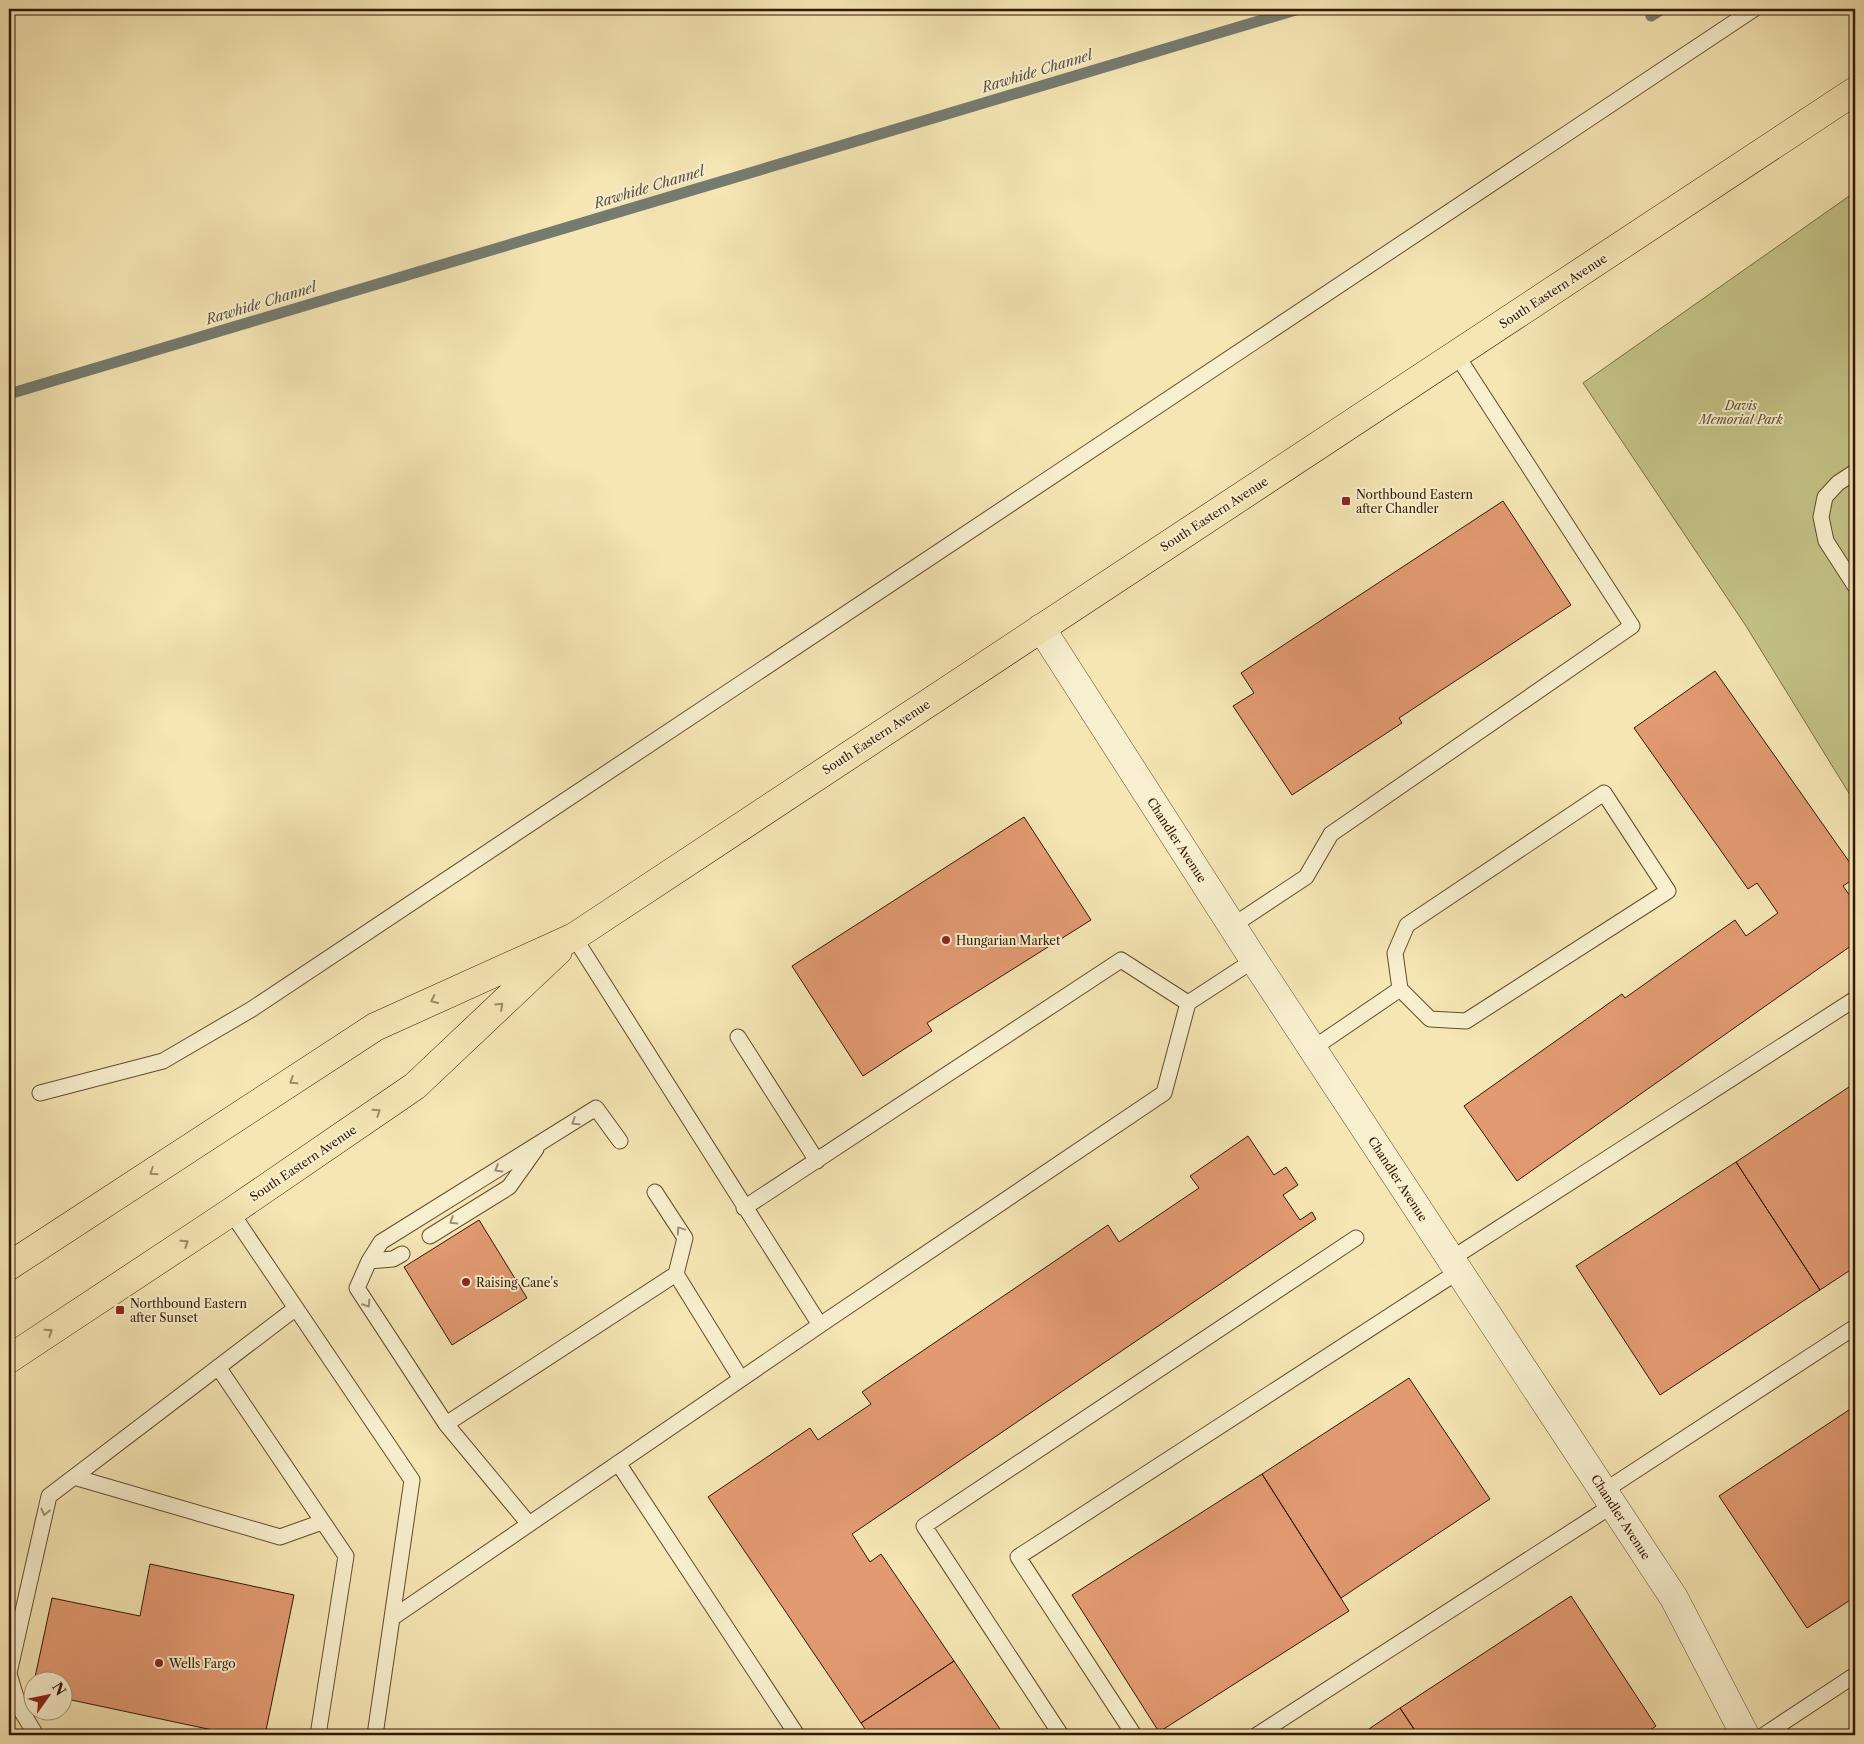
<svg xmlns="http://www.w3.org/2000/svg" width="1864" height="1744" viewBox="0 0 1864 1744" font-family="'Libre Caslon Text',serif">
  <rect width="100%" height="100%" fill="#f5e6b4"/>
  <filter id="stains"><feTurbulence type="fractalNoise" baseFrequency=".004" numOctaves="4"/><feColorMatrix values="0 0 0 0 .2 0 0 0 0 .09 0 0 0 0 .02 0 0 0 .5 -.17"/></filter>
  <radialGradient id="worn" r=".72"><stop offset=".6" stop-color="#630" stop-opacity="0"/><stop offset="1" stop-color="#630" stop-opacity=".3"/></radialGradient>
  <path fill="#c4c387" stroke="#7c6d44" d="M1855,192V803L1746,626L1583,383Z"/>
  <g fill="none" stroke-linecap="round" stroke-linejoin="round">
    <path stroke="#767b70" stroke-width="11" d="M1651,16L1662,9
      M9,394L1299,9"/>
  </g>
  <path fill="#e29a72" stroke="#331702" d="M1503,501L1571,605L1399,718L1402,723L1292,795L1233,706L1254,693L1241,673Z
    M1715,671L1855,870V878L1843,886L1855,903V943L1517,1181L1464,1106L1622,994L1625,998L1735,920L1746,936L1778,913L1757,883L1748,889L1634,728Z
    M1024,817L1091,920L927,1023L932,1031L863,1076L792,966Z
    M1855,1083V1267L1820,1290L1736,1162Z
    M1248,1136L1274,1175L1286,1167L1298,1185L1283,1195L1300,1220L1312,1212L1316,1219L852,1534L870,1562L881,1554L954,1661L861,1723L708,1497L810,1428L818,1440L871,1404L862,1392L1108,1225L1119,1242L1199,1188L1190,1176Z
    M1736,1162L1820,1290L1660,1395L1576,1266Z
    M479,1220L527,1298L452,1345L404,1267Z
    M1409,1378L1490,1499L1341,1598L1262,1474Z
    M1855,1406V1597L1807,1628L1719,1496Z
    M1262,1474L1349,1611L1159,1732L1072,1595Z
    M150,1564L294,1595L265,1735H236L62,1698V1682H34L52,1598L140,1616Z
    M1571,1596L1656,1726L1643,1735H1418L1400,1708Z
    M954,1661L1004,1735H869L861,1723Z
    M1400,1708L1418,1735H1360Z"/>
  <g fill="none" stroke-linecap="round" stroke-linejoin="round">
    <defs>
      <path id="lane" d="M1855,472L1838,483L1825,497L1821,517L1826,541L1855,586
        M1232,926L1306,877L1331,834L1632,626L1456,354
        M1188,1003L1254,960
        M738,1037L817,1161
        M1312,1049L1400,989L1395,953L1407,925L1604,793L1668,891L1466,1021L1430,1019L1400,989
        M40,1093L163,1061L252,1009L1754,9
        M655,1192L685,1238L676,1274
        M744,1208L1121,960L1188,1003L1164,1093L820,1325
        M231,1212L412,1480L375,1735
        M430,1236L509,1187L536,1149
        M1451,1259L1855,999
        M369,1261L393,1259L402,1254
        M218,1367L346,1556L318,1735
        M446,1424L357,1288L369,1261L381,1242L596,1108L620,1141
        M618,1463L797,1735
        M74,1477L280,1537L322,1522
        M1604,1491L1855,1327
        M529,1524L446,1424L676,1274L741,1379
        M392,1618L820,1325L574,937
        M9,1673L49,1496L296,1308
        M9,1674L19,1707L36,1735
        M1061,1735L924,1526L1356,1238
        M1134,1735L1018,1557L1459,1271
        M1257,1735L1613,1505
        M1764,1735L1855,1675"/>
      <path id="street" d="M1041,628L1254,960L1674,1598L1745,1735"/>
      <path id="primary" d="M9,1266L375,1027L574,937L1855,91
        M9,1359L231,1212L415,1086L558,951"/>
    </defs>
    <use href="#lane" stroke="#644b2e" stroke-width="17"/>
    <use href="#street" stroke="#644b2e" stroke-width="29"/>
    <use href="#primary" stroke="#331702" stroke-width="29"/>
    <use href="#lane" stroke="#f8efce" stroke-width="15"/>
    <use href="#street" stroke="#f8efce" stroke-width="28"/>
    <use href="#primary" stroke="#f5e6b4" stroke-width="28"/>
  </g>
  <defs><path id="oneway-chevron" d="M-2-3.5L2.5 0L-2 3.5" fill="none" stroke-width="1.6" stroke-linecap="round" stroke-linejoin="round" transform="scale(1.25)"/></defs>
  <g stroke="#9e8964">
    <use href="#oneway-chevron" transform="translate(434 1000) rotate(155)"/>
    <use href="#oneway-chevron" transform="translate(500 1006) rotate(-43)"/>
    <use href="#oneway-chevron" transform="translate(293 1081) rotate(147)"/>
    <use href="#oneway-chevron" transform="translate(377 1112) rotate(-34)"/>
    <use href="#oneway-chevron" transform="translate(153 1172) rotate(147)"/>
    <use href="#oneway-chevron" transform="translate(185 1243) rotate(-33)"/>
    <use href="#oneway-chevron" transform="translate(49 1332) rotate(-33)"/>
  </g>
  <g stroke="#9f8e72">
    <use href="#oneway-chevron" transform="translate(575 1122) rotate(147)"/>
    <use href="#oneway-chevron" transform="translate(498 1169) rotate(149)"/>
    <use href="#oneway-chevron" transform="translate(453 1221) rotate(148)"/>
    <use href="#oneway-chevron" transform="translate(680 1230) rotate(-124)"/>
    <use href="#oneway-chevron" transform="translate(367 1304) rotate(57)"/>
    <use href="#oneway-chevron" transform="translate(45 1512) rotate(103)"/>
  </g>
  <g fill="#8f2418" stroke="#f8efce" stroke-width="2">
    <rect x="1341" y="496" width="10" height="10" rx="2.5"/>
    <circle cx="946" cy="940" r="5"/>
    <circle cx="466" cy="1282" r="5"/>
    <rect x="115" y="1305" width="10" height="10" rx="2.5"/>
    <circle cx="159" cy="1663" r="5"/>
  </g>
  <g text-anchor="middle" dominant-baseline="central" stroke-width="4" stroke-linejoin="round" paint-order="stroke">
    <g font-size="12" fill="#331702" stroke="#f8efce">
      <text transform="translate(1553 291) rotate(-33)">South Eastern Avenue</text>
      <text transform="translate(1214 514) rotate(-33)">South Eastern Avenue</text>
      <text transform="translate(876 737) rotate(-33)">South Eastern Avenue</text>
      <text transform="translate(1177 840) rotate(57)">Chandler Avenue</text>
      <text transform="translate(303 1163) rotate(-34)">South Eastern Avenue</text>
      <text transform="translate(1398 1179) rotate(57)">Chandler Avenue</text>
      <text transform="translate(1621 1517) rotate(57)">Chandler Avenue</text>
    </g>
    <g font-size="12" font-style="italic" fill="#5e4b2a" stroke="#f8efce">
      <text x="1741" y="405">Davis<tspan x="1741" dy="14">Memorial Park</tspan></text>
    </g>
    <g font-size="12" fill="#331702" stroke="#f8efce" text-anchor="start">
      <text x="1356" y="494">Northbound Eastern<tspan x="1356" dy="14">after Chandler</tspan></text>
      <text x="956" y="940">Hungarian Market</text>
      <text x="476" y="1282">Raising Cane's</text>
      <text x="130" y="1303">Northbound Eastern<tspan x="130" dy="14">after Sunset</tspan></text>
      <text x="169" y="1663">Wells Fargo</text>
    </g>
    <g font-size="14" font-style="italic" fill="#5a5142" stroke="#f8efce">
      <text transform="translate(1037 71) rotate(-17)">Rawhide Channel</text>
      <text transform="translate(649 187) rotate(-17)">Rawhide Channel</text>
      <text transform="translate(261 303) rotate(-17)">Rawhide Channel</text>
    </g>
  </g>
  <rect width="1864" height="1744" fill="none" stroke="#f5e6b4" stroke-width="30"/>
  <rect x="10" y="10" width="1844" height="1724" fill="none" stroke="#331702" stroke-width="2.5"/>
  <rect x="15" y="15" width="1834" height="1714" fill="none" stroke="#331702"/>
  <g transform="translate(48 1696) rotate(57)"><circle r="24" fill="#f8efce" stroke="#a9997c"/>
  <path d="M0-4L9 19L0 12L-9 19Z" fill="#8f2418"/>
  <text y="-8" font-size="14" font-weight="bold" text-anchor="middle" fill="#331702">N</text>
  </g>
  <rect width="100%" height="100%" filter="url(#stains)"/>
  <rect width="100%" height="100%" fill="url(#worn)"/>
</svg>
